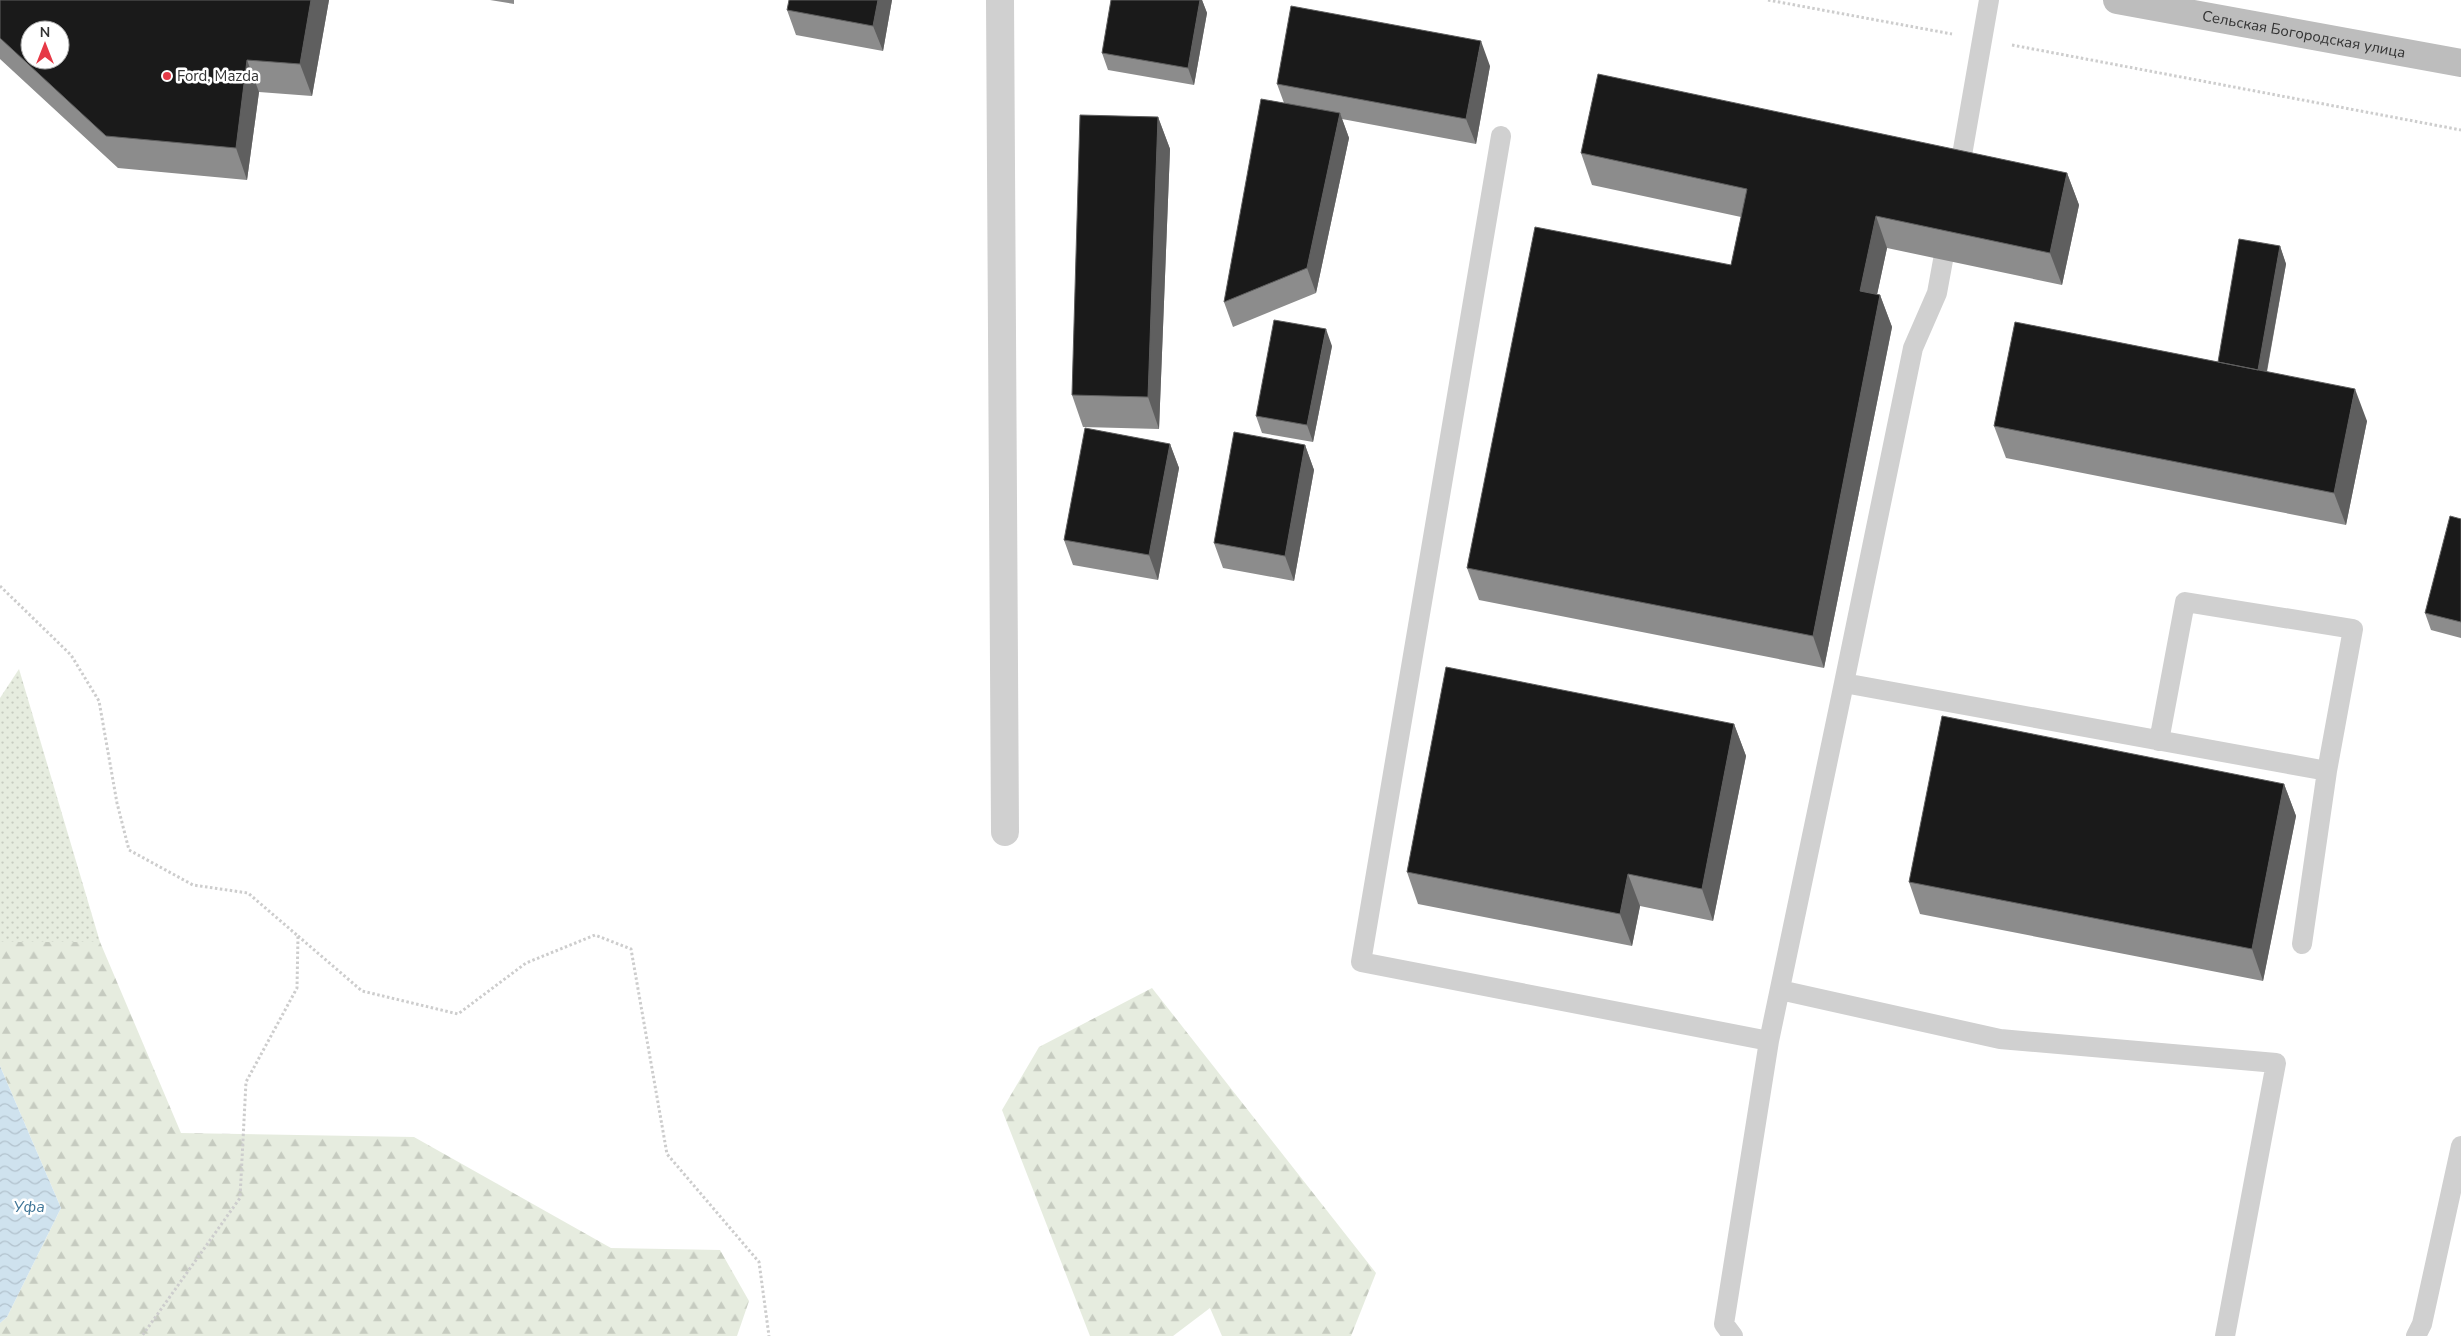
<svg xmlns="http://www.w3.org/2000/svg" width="2461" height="1336" viewBox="0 0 2461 1336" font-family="'Nunito Sans',sans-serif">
  <defs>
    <pattern id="grass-dots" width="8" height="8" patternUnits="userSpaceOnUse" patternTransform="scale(1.25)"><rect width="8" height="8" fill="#e6ecdf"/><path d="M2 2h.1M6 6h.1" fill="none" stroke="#c6cbc0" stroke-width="1.8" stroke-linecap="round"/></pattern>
    <pattern id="forest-firs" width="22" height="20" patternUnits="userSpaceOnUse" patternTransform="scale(1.25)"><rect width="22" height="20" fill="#e6ecdf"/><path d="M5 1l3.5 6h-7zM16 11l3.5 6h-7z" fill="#c6cbc0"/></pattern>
    <pattern id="water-waves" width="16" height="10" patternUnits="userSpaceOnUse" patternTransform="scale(1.25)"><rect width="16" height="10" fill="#cfe2ee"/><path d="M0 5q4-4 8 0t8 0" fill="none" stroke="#b2c2cd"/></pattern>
  </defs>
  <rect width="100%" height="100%" fill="#fff"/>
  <path fill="url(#grass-dots)" d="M19,669L100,942H0V698Z"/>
  <path fill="url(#forest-firs)" d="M0,942H100L181,1133L414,1137L611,1248L720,1250L749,1301L737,1336H0V1323L7,1317L61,1208L0,1066Z
    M1152,988L1376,1273L1351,1336H1222L1210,1308L1173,1336H1090L1002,1110L1039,1047Z"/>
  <path fill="url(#water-waves)" d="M0,1066L61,1208L7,1317L0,1323Z"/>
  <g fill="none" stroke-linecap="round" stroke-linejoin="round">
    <path stroke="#cdcdcd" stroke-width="3" stroke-dasharray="2.5 2.5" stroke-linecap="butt" d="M1768,0L1952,34
      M2012,45L2461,130
      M0,586L71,655L99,701L117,803L129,850L193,885L248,893L298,936L297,988L246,1082L240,1198L142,1336
      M298,936L362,991L458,1014L526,963L595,935L631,949L667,1154L759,1262L769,1336"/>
    <path stroke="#d0d0d0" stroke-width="20" d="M1501,136L1361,962L1769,1041L1844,683
      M1958,178L1989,0
      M1948,233L1937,293L1913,348L1844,683L2327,771L2353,629L2185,602L2159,741
      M2302,944L2327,771
      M1780,990L2000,1039L2276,1063L2225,1336
      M1733,1336L1724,1324L1769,1041
      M2416,1336L2422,1324L2461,1146"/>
    <path stroke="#d0d0d0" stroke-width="28" d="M1000,0L1005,832"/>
    <path stroke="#bdbdbd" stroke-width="28" id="s1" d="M2117,0L2461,63"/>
  </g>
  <path fill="#8c8c8c" d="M0,0H329L312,96L259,92L247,180L118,168L0,59Z
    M490,0H514V4Z
    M892,0L883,51L796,35L787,10Z
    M1200,0H1202L1207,13L1194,85L1108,70L1102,53Z
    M1490,66L1476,144L1342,119L1349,138L1316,293L1233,327L1224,302L1284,103L1277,84Z
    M1158,117L1170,149L1159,429L1083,427L1072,395Z
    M1581,153L2067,173L2079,205L2062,285L1887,248L1877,294L1880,295L1892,327L1824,668L1479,600L1467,568L1731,265L1741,217L1592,185Z
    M2280,246L2286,264L2267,372L2367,421L2346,525L2006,458L1994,426L2218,362Z
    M1332,346L1313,442L1262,433L1256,416Z
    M1170,444L1179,468L1158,580L1073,565L1064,540Z
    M1305,445L1314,470L1294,581L1223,568L1214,543Z
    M2461,519V638L2431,630L2425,613Z
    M1734,724L1746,756L1713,921L1640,906L1632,946L1418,904L1407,872Z
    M2284,784L2296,816L2263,981L1920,914L1909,882Z"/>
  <path fill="#5f5f5f" d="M311,0H329L312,96L300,64Z
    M878,0H892L883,51L873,26Z
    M1200,0H1202L1207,13L1194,85L1188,68Z
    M1481,41L1490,66L1476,144L1466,119Z
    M247,60L259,92L247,180L236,148Z
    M1340,113L1349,138L1316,293L1307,268Z
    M1158,117L1170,149L1159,429L1148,397Z
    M2067,173L2079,205L2062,285L2050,253Z
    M1876,216L1887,248L1871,323L1860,291Z
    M2280,246L2286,264L2262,397L2256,380Z
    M1880,295L1892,327L1824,668L1813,636Z
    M1326,329L1332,346L1313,442L1307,425Z
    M2355,389L2367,421L2346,525L2334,493Z
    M1170,444L1179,468L1158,580L1149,555Z
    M1305,445L1314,470L1294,581L1285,556Z
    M1734,724L1746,756L1713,921L1702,889Z
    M2284,784L2296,816L2263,981L2252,949Z
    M1628,874L1640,906L1632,946L1620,914Z"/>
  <path fill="#1a1a1a" stroke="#5f5f5f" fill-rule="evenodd" d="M0,0H311L300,64L247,60L236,148L106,136L0,38ZM30,30H60V60H30Z
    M789,0H878L873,26L787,10Z
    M1111,0H1200L1188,68L1102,53Z
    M1291,6L1481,41L1466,119L1277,84Z
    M1598,74L2067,173L2050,253L1876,216L1860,291L1880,295L1813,636L1467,568L1535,227L1731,265L1747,189L1581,153Z
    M1261,99L1340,113L1307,268L1224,302Z
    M1080,115L1158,117L1148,397L1072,395Z
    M2239,239L2280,246L2258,370L2218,362Z
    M1274,320L1326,329L1307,425L1256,416Z
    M2015,322L2355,389L2334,493L1994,426Z
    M1085,428L1170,444L1149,555L1064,540Z
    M1234,432L1305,445L1285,556L1214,543Z
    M2450,516L2461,519V622L2425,613Z
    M1446,667L1734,724L1702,889L1628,874L1620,914L1407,872Z
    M1942,716L2284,784L2252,949L1909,882Z"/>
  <circle fill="#e63946" stroke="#fff" stroke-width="2" cx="167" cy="76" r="5"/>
  <g text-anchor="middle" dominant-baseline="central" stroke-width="5" stroke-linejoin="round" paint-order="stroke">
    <g font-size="15" fill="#333" stroke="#fff">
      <text stroke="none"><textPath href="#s1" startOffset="190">Сельская Богородская улица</textPath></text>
    </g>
    <g font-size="15" fill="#333" stroke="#fff" text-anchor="start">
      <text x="177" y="76">Ford, Mazda</text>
    </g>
    <g font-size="16" font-style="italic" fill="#3f7597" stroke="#fff">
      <text x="29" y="1207">Уфа</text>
    </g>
  </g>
  <g transform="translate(45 45)"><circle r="24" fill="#ffffff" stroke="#adadad"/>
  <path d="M0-4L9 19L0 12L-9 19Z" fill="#e63946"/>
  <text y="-8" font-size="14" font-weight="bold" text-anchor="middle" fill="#333333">N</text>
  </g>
</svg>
